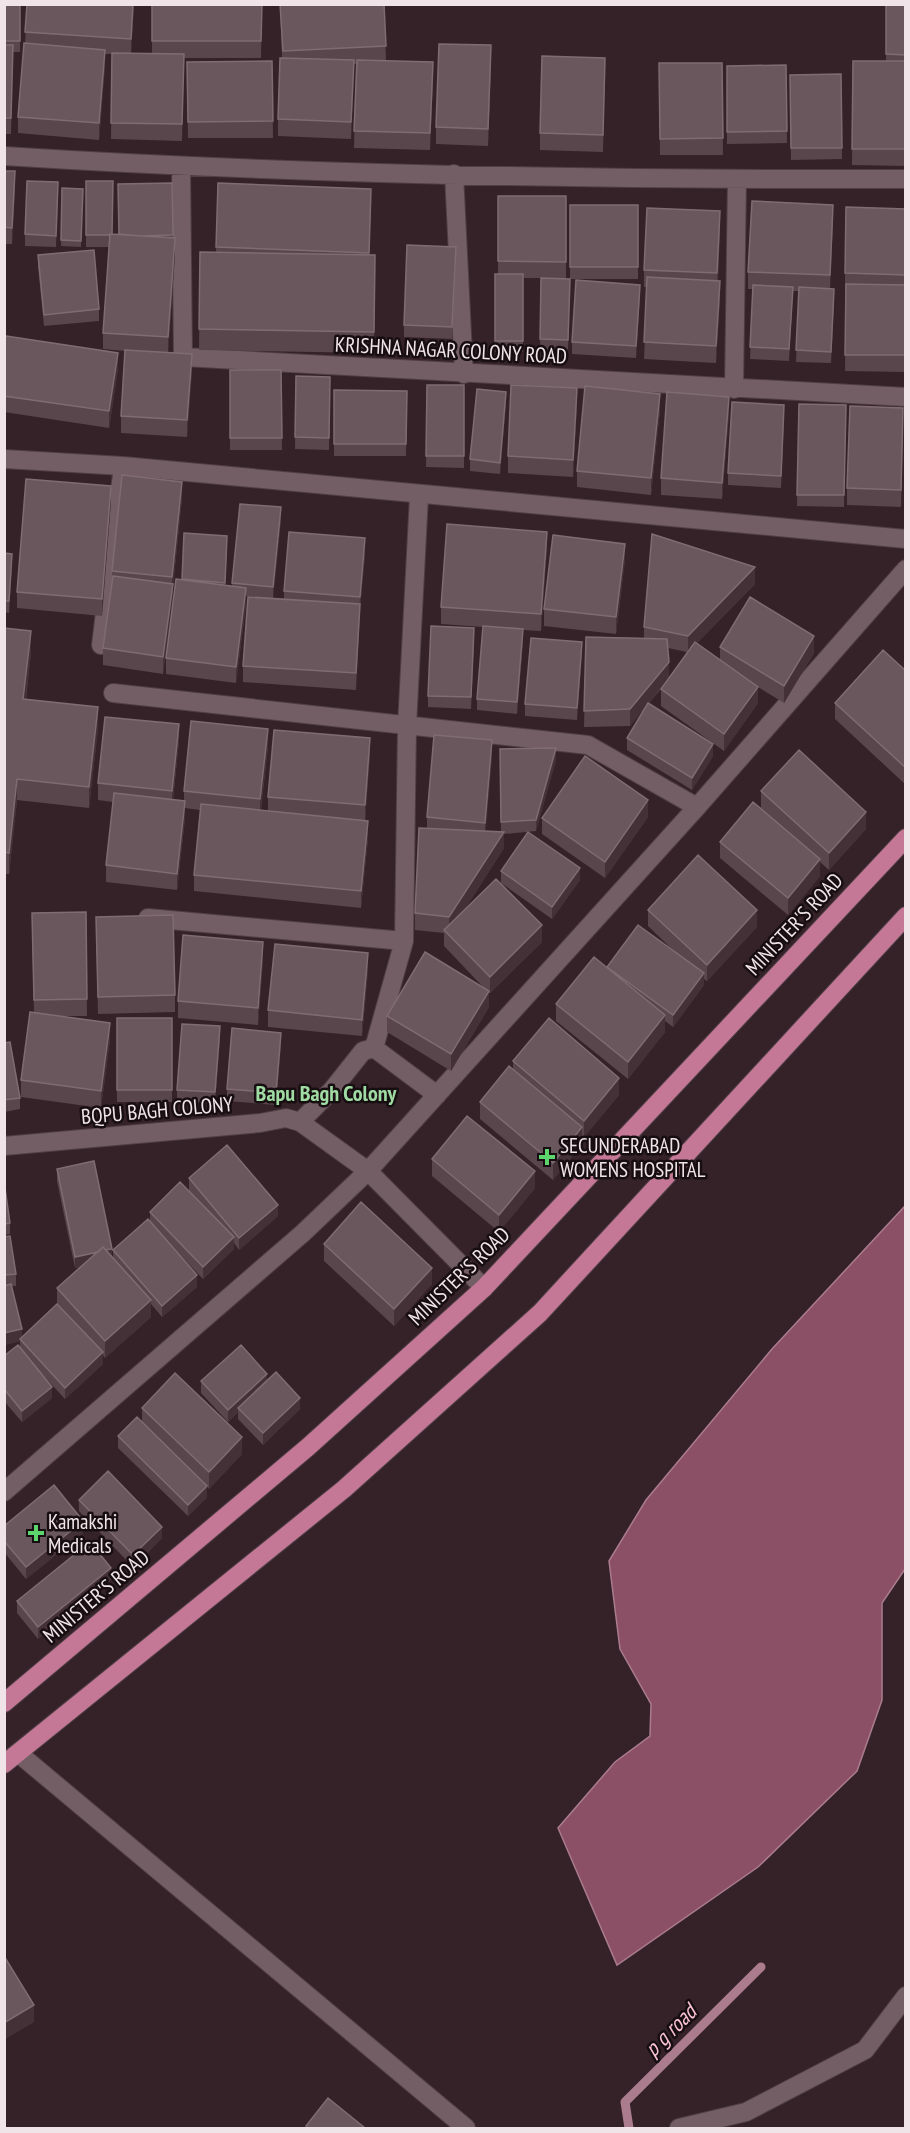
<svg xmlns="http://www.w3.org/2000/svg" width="910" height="2133" viewBox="0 0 910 2133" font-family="'PT Sans Narrow',sans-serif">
  <rect width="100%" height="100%" fill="#352229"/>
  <path fill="#8b4f66" stroke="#aa7c8d" stroke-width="1.5" d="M905,1206V1569L882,1603V1700L857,1771L758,1867L617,1965L558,1828L615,1762L650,1736L651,1704L620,1649L609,1561L646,1500L772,1349Z"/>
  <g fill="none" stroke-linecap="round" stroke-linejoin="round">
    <path stroke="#aa7c8d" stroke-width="9" d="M629,2128L625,2102L761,1967"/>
    <defs>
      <path id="minor" d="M4,156C304,175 605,180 906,179
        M181,167L183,357L906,397
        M454,174L464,374
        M734,389L737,179
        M4,459L123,466L906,539
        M101,645L123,466
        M113,693L588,745L697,807
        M148,918L404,941
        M374,1048L437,1095
        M300,1122L332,1090L363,1051L374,1048L404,941L407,726L419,496
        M4,1146L260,1123L286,1118L300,1122L368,1171L484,1288
        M4,1492L303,1233L368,1171L697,807L906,569
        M18,1753L466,2128
        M679,2128L746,2112L865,2050L906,1996"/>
      <path id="major" d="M4,1703L308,1447L484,1288L906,838
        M4,1764L344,1489L540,1313L906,916"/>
    </defs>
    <use href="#minor" stroke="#4f3f45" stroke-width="20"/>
    <use href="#major" stroke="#4f3f45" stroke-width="20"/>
    <use href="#minor" stroke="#745e65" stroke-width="18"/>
    <use href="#major" stroke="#c47896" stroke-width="18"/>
  </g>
  <path fill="#59454c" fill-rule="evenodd" d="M4,4H20V52H13L11,134H4Z
    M27,4H134L131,53H152V4H262L261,58H184L182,141L111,139L112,54H105V66L99,140L18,133V117L25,43Z
    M280,4H384L386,60L433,79L430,150L354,148L356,64H354L351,139L278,136V119L282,58Z
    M886,4H906V166L852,165L853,61H886Z
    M272,61L273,138H188L187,62Z
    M491,62L488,146L436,144V127Z
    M659,63H722L723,155H660Z
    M786,65L787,143L727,144V66Z
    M841,74L842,159L791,160L790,75Z
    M605,75L603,152L540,150V133Z
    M4,171L15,188L12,244H4Z
    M86,181L112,234H119L172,183L173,238L175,255L168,352L192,370L187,437L121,433V416L125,351L103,349V333L109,247H86Z
    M218,183L371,206L369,255H375L374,353L199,350L200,252H216Z
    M62,188L83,189L81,247L61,246Z
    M58,194L56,247L25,246V234Z
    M498,196H566V278H544L570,279L568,352L540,351L541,278H523V352H495V274H498Z
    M570,205H638V279H570Z
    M906,209V372L845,371L846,290H845V273Z
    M833,221L830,289L834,301L831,363L796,362L799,291H793L789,361L750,359L753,289H748V272Z
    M720,228L718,281L720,298L716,363L644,359L647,287H644V270Z
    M38,255L99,309V321L44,326L38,267Z
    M456,258L452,339L404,337V325Z
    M640,296L636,358L572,354V342Z
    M4,347L118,369L109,428L4,412Z
    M230,370H281L282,450H230Z
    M296,376L330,377L329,450L295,449Z
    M427,385H464V468L426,467Z
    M334,390L407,391L406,456H334Z
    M506,403L500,474L470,471V459Z
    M799,404L846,405L844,507L797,506Z
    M577,405L573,477L508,473V456Z
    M660,410L651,495L577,487V471Z
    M729,414L722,499L661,495V478Z
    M784,416L781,488L728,485V473Z
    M903,425L901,507L847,505V488Z
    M182,498L173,586V601L163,674L103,665V648L112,582V571Z
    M111,502L102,616L17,608V592Z
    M240,504L281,519L273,598L284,599V591L365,555L360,609L356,690L243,682V666L258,597L246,596V605L236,683L166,674V658L182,579L227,548L225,585L232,586Z
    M547,548L541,631L523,630V641L517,714L477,710V699L483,627L441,624V607Z
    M4,553L12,565L9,613L4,612Z
    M625,560L616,634L544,626V609Z
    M755,584L697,643L720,660V647L814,653L784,703L758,687V703L724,751L661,706V689L649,703L713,756L692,790L627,750V738L647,705L630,726L584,727L586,637L644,638V627ZM668,648L687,652L669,677Z
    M4,628L31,652L26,699L98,728L89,808L17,800L9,874H4Z
    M906,636V657L904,655V639Z
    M474,640L471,709L428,707V696Z
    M582,653L577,720L525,716V704Z
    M906,671V785L835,719V703Z
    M179,741L173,800L184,801V791L268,746L261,810L268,811V797L370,754L365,821L368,838L361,908L194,891V875L200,810L185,808V818L177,890L106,882V865L113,802L98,800V783Z
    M500,749L556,760L536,831L504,834V848L465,909L542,942L490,993H489V1007L451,1071L387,1032V1016L484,988L444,946V933L415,930V913L427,828V817L492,757L485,831H501Z
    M761,791L866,829L829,870L820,862V876L788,915L720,858V842L781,826L761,808Z
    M648,817L605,878L542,834V818Z
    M501,871L580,880L552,919L501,883Z
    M648,910L757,927L707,981L704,979V985L673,1027L665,1021V1032L628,1079L556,1021V1004L607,968L674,951L648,926Z
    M86,912L87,1016H57L110,1040L101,1108L21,1097V1080L34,1013L32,930Z
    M96,934L175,995V1012L98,1014Z
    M263,959L258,1025L178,1018V1001Z
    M368,970L362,1036L268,1027V1010Z
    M117,1018H172V1102H117Z
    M220,1038L215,1104L177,1101V1090Z
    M4,1043L20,1098V1109L4,1112Z
    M281,1044L276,1105L227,1101V1089Z
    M513,1061L619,1095L584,1137L582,1136V1144L553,1180L480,1119V1102L513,1069Z
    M432,1159L535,1188L499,1232L432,1176Z
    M57,1169L113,1258V1250L150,1222V1212L189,1190V1178L278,1216L239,1250L234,1243V1249L203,1279L166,1240L197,1287L162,1317L151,1304V1317L105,1358L103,1355V1364L65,1399L41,1373L52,1398L22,1422L4,1401V1356L20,1347V1341L4,1345V1237L16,1274V1286H12L22,1337L57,1305V1288L81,1267L75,1268L57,1181Z
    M4,1181L10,1223V1234L4,1235Z
    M324,1244L432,1284L394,1326L324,1261Z
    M267,1380L300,1409L263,1445L238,1419V1412L228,1422L201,1393V1381Z
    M142,1408L242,1454L209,1489L207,1486V1497L188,1516L118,1448V1436L142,1423Z
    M79,1500L162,1538L133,1567L79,1511Z
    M4,1526L83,1533L26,1579L4,1552Z
    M111,1580L38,1639L17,1613V1601Z"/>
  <path fill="#443037" d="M133,4H134L131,56V39Z
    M491,45V62L488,146V129Z
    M105,50V66L99,140V123Z
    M354,60V77L351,139V122Z
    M433,62V79L430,150V133Z
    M15,171V188L12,244V228Z
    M833,205V221L830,292V275Z
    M720,211V228L717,290V273Z
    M175,238V255L168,354V337Z
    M720,281V298L716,363V346Z
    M640,285V296L636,358V346Z
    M118,353V369L109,428V411Z
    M192,354V370L187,437V420Z
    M577,388V405L573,477V460Z
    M506,392V403L500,474V463Z
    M660,394V410L651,495V478Z
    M729,397V414L722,499V483Z
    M182,482V498L173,586V601L163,674V657L172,591V577Z
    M111,486V502L102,616V599Z
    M281,507V519L273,599V587Z
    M547,532V548L541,631V614Z
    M365,538V555L360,609L356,690L360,597Z
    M625,544V560L616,634V617Z
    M12,554V565L9,613V601Z
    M755,567V584L688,652V636Z
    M246,588V605L236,683V667Z
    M523,629V641L517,714V702Z
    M31,631V652L23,720V699Z
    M814,636V653L784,703V686Z
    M582,642V653L577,720V708Z
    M669,662V678L630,726V709Z
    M758,687V703L724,751V734Z
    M98,707V728L89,808V787Z
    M179,724V741L172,808V791Z
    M268,729V746L260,816V799Z
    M370,738V754L365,821V805Z
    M492,740V757L485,840V823Z
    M713,744V756L692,790V778Z
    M556,748V760L536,831V820Z
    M17,779V800L9,874V853Z
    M648,800V817L605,878V862Z
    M185,801V818L177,890V874Z
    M866,812V829L829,870V853Z
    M368,821V838L361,908V891Z
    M504,832V848L449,934V917Z
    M820,859V876L788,915V898Z
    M580,868V880L552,919V907Z
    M757,910V927L707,981V965Z
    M542,925V942L490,993V977Z
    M263,942V959L258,1025V1008Z
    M368,953V970L362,1036V1020Z
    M704,973V985L673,1027V1015Z
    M489,991V1007L451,1071V1054Z
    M665,1015V1032L628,1079V1062Z
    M110,1023V1040L101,1108V1091Z
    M220,1026V1038L215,1104V1092Z
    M281,1033V1044L276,1105V1093Z
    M619,1078V1095L584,1137V1121Z
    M582,1127V1144L553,1180V1163Z
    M535,1171V1188L499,1232V1215Z
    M278,1205V1216L239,1250V1238Z
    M234,1237V1249L203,1279V1267Z
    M112,1249V1260L75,1268V1257Z
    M432,1268V1284L394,1326V1309Z
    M197,1275V1287L162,1317V1306Z
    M151,1300V1317L105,1358V1341Z
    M22,1329V1341L20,1339V1341L4,1345V1333Z
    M103,1352V1364L65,1399V1388Z
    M267,1374V1385L238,1408V1412L228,1422V1410Z
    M52,1387V1398L22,1422V1411Z
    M300,1398V1409L263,1445V1433Z
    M242,1437V1454L209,1489V1472Z
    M207,1486V1497L188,1516V1505Z
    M83,1521V1533L26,1579V1567Z
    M162,1527V1538L133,1567V1555Z
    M111,1568V1580L38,1639V1627Z
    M34,2005V2022L4,2040V2023Z"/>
  <path fill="#6a565d" stroke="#7f6c72" stroke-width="1.5" d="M4,4H20V41H4Z
    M27,4H133L131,39L25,32Z
    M152,4H262L261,41H152Z
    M280,4H384L386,46L283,51Z
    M886,4H906V55L886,54Z
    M24,43L105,50L99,123L18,117Z
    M439,44L491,45L488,129L436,127Z
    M4,45H13L11,118H4Z
    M112,53L184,54L182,124L111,123Z
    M542,56L605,58L603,135L540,133Z
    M280,58L354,60L351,122L278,119Z
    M357,60L433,62L430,133L354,131Z
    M272,61L273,121L188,122L187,62Z
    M853,61H906V149H852Z
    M659,63H722L723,138L660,139Z
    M786,65L787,131L727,132V66Z
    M841,74L842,148H791L790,75Z
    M4,171H15L12,228L4,227Z
    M27,181L58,182L56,236L25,234Z
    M86,181H113L112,234H110V235H86Z
    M172,183L173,235L140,236L119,234L118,184Z
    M218,183L371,189L369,253L216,247Z
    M62,188L83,189L81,241L61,240Z
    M498,196H566V262L498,261Z
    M752,201L833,205L830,275L748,272Z
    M570,205H638V267H570Z
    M846,207L906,209V275L845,273Z
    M647,208L720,211L717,273L644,270Z
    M110,234L175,238L168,337L103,333Z
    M407,245L456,247L452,327L404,325Z
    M94,250L99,309L44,315L38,255Z
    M200,252L375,255L374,332L199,329Z
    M495,274H523V341H495Z
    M647,277L720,281L716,346L644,342Z
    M541,278L570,279L568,340L540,339Z
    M576,280L640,285L636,346L572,342Z
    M846,284L906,285V355H845Z
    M753,285L793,287L789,349L750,347Z
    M799,287L834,289L831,352L796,350Z
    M6,336L118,353L109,411L4,396V347Z
    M125,350L192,354L187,420L121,416Z
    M230,370H281L282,438H230Z
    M296,376L330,377L329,438L295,437Z
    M427,385H464V456H426Z
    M511,385L577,388L573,460L508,456Z
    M585,386L660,394L651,478L577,471Z
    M477,389L506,392L500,463L470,459Z
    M334,390L407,391L406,444H334Z
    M667,392L729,397L722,483L661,478Z
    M732,402L784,405L781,476L728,473Z
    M799,404L846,405L844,495H797Z
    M850,406L903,408L901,490L847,488Z
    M122,475L182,482L172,577L112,571Z
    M26,479L111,486L102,599L17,592Z
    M240,504L281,507L273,587L232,583Z
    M447,524L547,532L541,614L441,607Z
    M289,532L365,538L360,597L284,591Z
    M184,533L227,536L225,583L182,579Z
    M652,534L755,567L688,636L644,627Z
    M553,535L625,544L616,617L544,609Z
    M4,553L12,554L9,601H4Z
    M113,576L173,584L163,657L103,648Z
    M176,579L246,588L236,667L166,658Z
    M248,597L360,604L356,673L243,666Z
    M750,597L814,636L784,686L720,647Z
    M431,626L474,628L471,697L428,696Z
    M483,626L523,629L517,702L477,699Z
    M4,628L31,631L23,699L98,707L89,787L17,779L9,853L4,852Z
    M586,637L667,639L669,662L630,709L584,711Z
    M531,638L582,642L577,708L525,704Z
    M695,642L758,687L724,734L661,689Z
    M883,650L906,671V768L835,703Z
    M648,703L713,744L692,778L627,738Z
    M105,717L179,724L172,791L98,783Z
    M191,721L268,729L260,799L184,791Z
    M274,730L370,738L365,805L268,797Z
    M434,735L492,740L485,823L427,817Z
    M556,748L536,820L501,822L500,749Z
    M799,750L866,812L829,853L761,791Z
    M585,756L648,800L605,862L542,818Z
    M114,793L185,801L177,874L106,865Z
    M753,802L820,859L788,898L720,842Z
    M201,804L368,821L361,891L194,875Z
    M419,828L504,832L449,917L415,913Z
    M528,832L580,868L552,907L501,871Z
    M698,855L757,910L707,965L648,910Z
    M496,879L542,925L490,977L444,930Z
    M86,912L87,999L34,1000L32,913Z
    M173,915L175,995L98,997L96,917Z
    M638,925L704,973L673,1015L607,967Z
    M183,935L263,942L258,1008L178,1001Z
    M275,944L368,953L362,1020L268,1010Z
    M425,952L489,991L451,1054L387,1016Z
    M594,957L665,1015L628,1062L556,1004Z
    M30,1012L110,1023L101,1091L21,1080Z
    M117,1018H172V1090H117Z
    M549,1018L619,1078L584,1121L513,1061Z
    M182,1024L220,1026L215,1092L177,1090Z
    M232,1028L281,1033L276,1093L227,1089Z
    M10,1042L20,1098L4,1100V1043Z
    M509,1066L582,1127L553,1163L480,1102Z
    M467,1116L535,1171L499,1215L432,1159Z
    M227,1145L278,1205L239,1238L189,1178Z
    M94,1161L112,1249L106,1250L103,1247L98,1252L75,1257L57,1169Z
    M4,1181L10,1223L4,1224Z
    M180,1182L234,1237L203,1267L150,1212Z
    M361,1202L432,1268L394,1309L324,1244Z
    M148,1219L197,1275L162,1306L113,1250Z
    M10,1236L16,1274L4,1275V1237Z
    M103,1247L151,1300L105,1341L57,1288Z
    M11,1284L22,1329L4,1333V1286Z
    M57,1304L103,1352L65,1388L20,1339Z
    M18,1345L52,1387L22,1411L4,1389V1356Z
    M241,1345L267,1374L228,1410L201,1381Z
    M276,1372L300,1398L263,1433L238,1408Z
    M175,1373L242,1437L209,1472L142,1408Z
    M137,1417L207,1486L188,1505L118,1436Z
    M108,1471L162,1527L133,1555L79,1500Z
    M54,1485L83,1521L26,1567L4,1541V1526Z
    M90,1542L111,1568L38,1627L17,1601Z
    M4,1956L34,2005L4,2023Z
    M328,2098L365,2128H308L306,2126Z"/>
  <g fill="#5ed56c" stroke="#170e11" stroke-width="2">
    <path d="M544 1148h6v6h6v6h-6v6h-6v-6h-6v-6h6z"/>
    <path d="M33 1524h6v6h6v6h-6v6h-6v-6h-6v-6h6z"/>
  </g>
  <g text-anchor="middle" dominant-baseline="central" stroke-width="5" stroke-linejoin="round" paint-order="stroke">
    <g font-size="21" fill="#f1e4e8" stroke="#170e11">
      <text transform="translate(451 350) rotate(3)">KRISHNA NAGAR COLONY ROAD</text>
      <text transform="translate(794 924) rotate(-47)">MINISTER'S ROAD</text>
      <text transform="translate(157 1110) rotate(-5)">BQPU BAGH COLONY</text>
      <text transform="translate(459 1276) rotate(-44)">MINISTER'S ROAD</text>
      <text transform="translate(96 1596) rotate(-40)">MINISTER'S ROAD</text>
    </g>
    <g font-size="21" fill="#f1e4e8" stroke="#170e11" text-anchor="start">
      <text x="560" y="1145">SECUNDERABAD<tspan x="560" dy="24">WOMENS HOSPITAL</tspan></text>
      <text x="48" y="1521">Kamakshi<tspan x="48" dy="24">Medicals</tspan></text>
    </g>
    <g font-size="22" font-weight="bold" fill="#9fdba2" stroke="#170e11">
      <text x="326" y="1093">Bapu Bagh Colony</text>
    </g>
    <g font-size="22" font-style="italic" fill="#fbc2d6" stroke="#170e11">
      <text transform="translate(670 2030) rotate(-45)">p g road</text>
    </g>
  </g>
  <rect width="910" height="2133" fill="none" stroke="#f1e4e8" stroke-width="12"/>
</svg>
